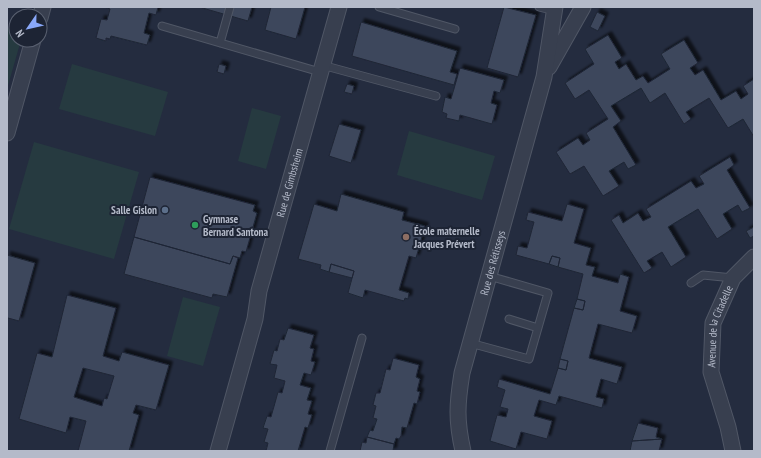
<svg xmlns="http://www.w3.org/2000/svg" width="761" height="458" viewBox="0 0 761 458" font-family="'PT Sans Narrow',sans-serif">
  <defs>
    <filter id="shadow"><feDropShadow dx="3.5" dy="-3.5" stdDeviation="1" flood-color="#0009"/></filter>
  </defs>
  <rect width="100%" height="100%" fill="#242c3f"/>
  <path fill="#263a40" d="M16,26V40H21L7,89V29Z
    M72,64L168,92L155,136L59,109Z
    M252,108L281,116L266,169L238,161Z
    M409,131L495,156L482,200L397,175Z
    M34,142L139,172L114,259L9,229Z
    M183,297L220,307L203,366L167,356Z"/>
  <path fill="#3e475c" stroke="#1f2636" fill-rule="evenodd" filter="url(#shadow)" d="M105,7H158L156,15L149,13L144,33L150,35L147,45L111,36L110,39L106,38V41L96,38L101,19L107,20L110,9Z
    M199,7H252L248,21Z
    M271,7H305L296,39L265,30Z
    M504,7L536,15L518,77L487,68Z
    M597,12L605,16L598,31L590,27Z
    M361,22L457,51L450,72L457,74L454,85L352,56Z
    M608,35L622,58L615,62L619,69L626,64L636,80L643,76L648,83L670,69L661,54L684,40L698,63L690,68L695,75L703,70L721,100L736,91L741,99L748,94L743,86L754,79V137L743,119L728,128L709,98L686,112L691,119L684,124L665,93L650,103L641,88L611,106L621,121L613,127L636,165L628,169L624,162L609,171L619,186L603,196L584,166L570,174L556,152L578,138L583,145L590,140L586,133L608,119L589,90L575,99L565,83L594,64L585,49Z
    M219,64L226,66L224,74L217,72Z
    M460,68L504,80L500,93L494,91L491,103L497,105L492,124L460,115L459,121L446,118L447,114L442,112L445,97L451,99Z
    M347,84L354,86L352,94L344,92Z
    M339,124L361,130L351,163L329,156Z
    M730,157L734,165L727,170L750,208L742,212L738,205L723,214L732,229L717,239L698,209L668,227L686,257L671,267L662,252L647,261L652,268L644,273L611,220L619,215L623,223L638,213L643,221L651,217L646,209L691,181L696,188L704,184L699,176Z
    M150,177L255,205L253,211L257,213L246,252L242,251L240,258L233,256L230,264L134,237Z
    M341,194L404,212L402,220L425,226L416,258L409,256L399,290L409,293L408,299L405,298L404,301L365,290L363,298L348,293L354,271L331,264L329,272L320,269L321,265L298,259L314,204L337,211Z
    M567,204L584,209L574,243L591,248L586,265L595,267L592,276L618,283L620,274L629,277L620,311L637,316L632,333L598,324L589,358L622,367L617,384L601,379L596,397L604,399L602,408L559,396L556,405L539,400L534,416L552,421L547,439L521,432L516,449L490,441L497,415L506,417L508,409L500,407L505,390L497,387L499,379L550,394L558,368L566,370L568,361L560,359L574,308L583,310L585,301L577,299L583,274L558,267L560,258L552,256L549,264L516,255L518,246L527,248L534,222L526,220L528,212L562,221Z
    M754,227V236L750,238L746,231Z
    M134,237L230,264L233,256L238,258L227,297L213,294L212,298L124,274Z
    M7,255L35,263L19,321L8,318L7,321Z
    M552,256L560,258L558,267L549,264Z
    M331,264L354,271L352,278L329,272Z
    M67,295L116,308L103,356L119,361L122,352L169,365L156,410L136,405L133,413L139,415L129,451H78L86,421L70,417L66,433L19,419L37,353L52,357ZM83,368L114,376L107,399L104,398L102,406L74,397Z
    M577,299L585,301L583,310L574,308Z
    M288,328L314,335L310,348L314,349L311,361L315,362L311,375L304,373L300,385L311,388L307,400L312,401L308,414L312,415L308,428L305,427L298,451H266L268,443L264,442L268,429L263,428L267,416L271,417L278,392L282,393L285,381L274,378L277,365L270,364L274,350L277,351L280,339L284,340Z
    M393,358L419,365L416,377L420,379L417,391L420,392L417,404L414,403L407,428L402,427L401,436L399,439L396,438L394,444L367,437L370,430L373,431L377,419L373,418L376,406L373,405L376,393H380L386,369L390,370Z
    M560,359L568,361L566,370L558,368Z
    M638,423L658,428L656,437L662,439L632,441Z
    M367,437L394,444L393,451H360L362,442L366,443Z
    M662,439L659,451H630L632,441Z"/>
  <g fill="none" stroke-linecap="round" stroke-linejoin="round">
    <defs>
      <path id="lane" d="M379,7L455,29
        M539,7L555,11
        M162,26L320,72
        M220,43L230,7
        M322,65L436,96
        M691,283L703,275L733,278
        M509,319L538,328
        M470,343L529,359L548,293L489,276
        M330,451L362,338"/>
      <g id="street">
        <path d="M40,18L43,7"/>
        <path d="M549,67L583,7"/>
        <path d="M7,133L33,40"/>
        <path id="s1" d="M218,451L255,319L259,291L339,7"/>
        <path id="s2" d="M463,451C456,420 457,404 462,373L544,77L555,7"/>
        <path id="s3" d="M733,451L728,427L711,372L713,323L733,278L754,257"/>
      </g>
    </defs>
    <use href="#lane" stroke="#505766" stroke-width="9"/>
    <use href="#street" stroke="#505766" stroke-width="17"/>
    <use href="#lane" stroke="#383f4f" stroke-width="7"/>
    <use href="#street" stroke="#383f4f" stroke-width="15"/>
  </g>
  <circle fill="#5c6f8a" stroke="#1d2434" stroke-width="1.5" cx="165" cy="210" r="4"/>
  <circle fill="#2e9e5b" stroke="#1d2434" stroke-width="1.5" cx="195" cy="225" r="4"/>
  <circle fill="#8d6e63" stroke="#1d2434" stroke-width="1.5" cx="406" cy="237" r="4"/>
  <g text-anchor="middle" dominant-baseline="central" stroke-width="4" stroke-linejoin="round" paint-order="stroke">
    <g font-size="11" fill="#b4bac9" stroke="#1d2434">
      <text stroke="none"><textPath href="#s1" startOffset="278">Rue de Gimbsheim</textPath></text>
      <text stroke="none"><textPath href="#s2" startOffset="193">Rue des Rétisseys</textPath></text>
      <text stroke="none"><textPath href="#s3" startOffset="129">Avenue de la Citadelle</textPath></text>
    </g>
    <g font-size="11" font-weight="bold" fill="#b4bac9" stroke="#1d2434" text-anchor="start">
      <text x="157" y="210" text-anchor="end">Salle Gislon</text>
      <text x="203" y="219">Gymnase<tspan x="203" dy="13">Bernard Santona</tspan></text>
      <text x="414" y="231">École maternelle<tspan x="414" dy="13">Jacques Prévert</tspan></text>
    </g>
  </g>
  <rect width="761" height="458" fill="none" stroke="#b4bac9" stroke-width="16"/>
  <g transform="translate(28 28) rotate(236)"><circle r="19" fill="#1d2434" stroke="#596070"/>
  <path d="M0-3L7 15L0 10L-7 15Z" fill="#89a8f9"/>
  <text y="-6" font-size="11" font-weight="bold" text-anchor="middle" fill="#b4bac9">N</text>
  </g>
</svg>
